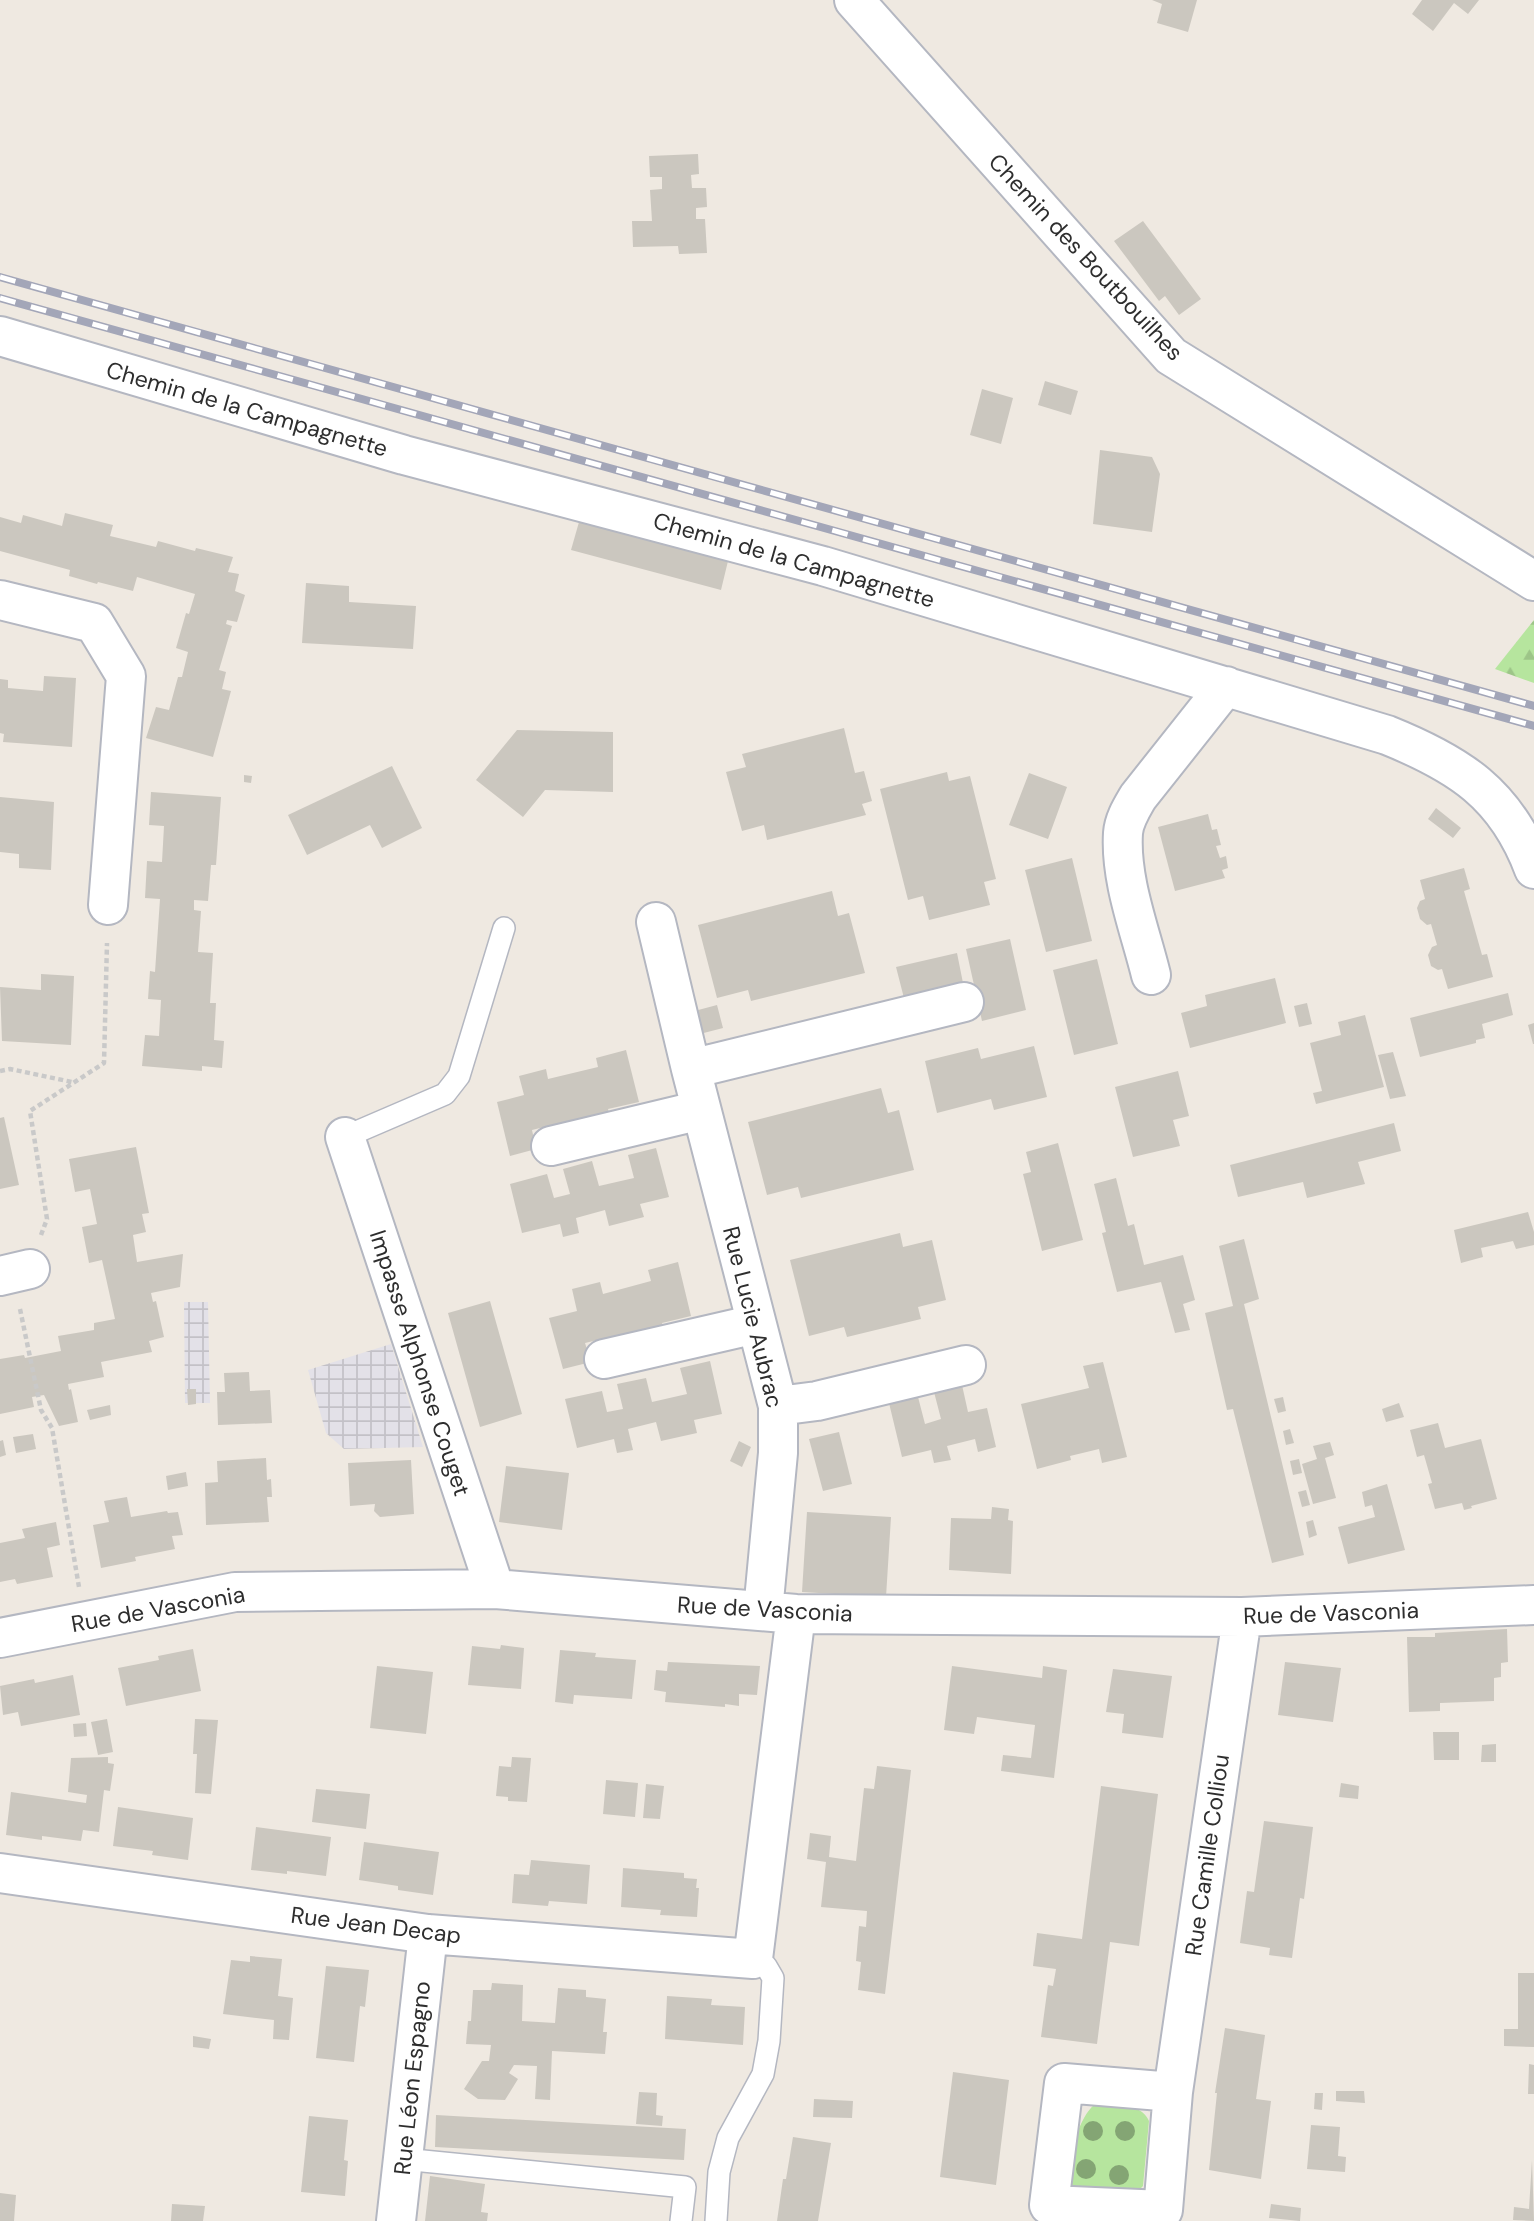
<svg xmlns="http://www.w3.org/2000/svg" width="1534" height="2221" viewBox="0 0 1534 2221" font-family="'DM Sans',sans-serif">
  <defs>
    <pattern id="industrial-grid" width="8" height="8" patternUnits="userSpaceOnUse" patternTransform="scale(1.75)"><rect width="8" height="8" fill="#e3e1e8"/><path d="M0 4h8M4 0v8" fill="none" stroke="#c3c1c7"/></pattern>
    <pattern id="forest-firs" width="22" height="20" patternUnits="userSpaceOnUse" patternTransform="scale(1.75)"><rect width="22" height="20" fill="#b6e59e"/><path d="M5 1l3.5 6h-7zM16 11l3.5 6h-7z" fill="#9dc588"/></pattern>
  </defs>
  <rect width="100%" height="100%" fill="#efe9e1"/>
  <path fill="url(#industrial-grid)" d="M184,1302H208L210,1403H185Z
    M391,1344L423,1447L344,1449L326,1433L308,1370Z"/>
  <path fill="#b6e59e" d="M1094,2105C1113,2106 1140,2101 1149,2121L1143,2186L1139,2190L1078,2192C1072,2187 1067,2183 1067,2174C1067,2157 1081,2115 1094,2105Z"/>
  <path fill="url(#forest-firs)" d="M1534,620V683L1495,669Z"/>
  <path fill="#cbc7bf" d="M1152,0H1197L1188,32L1157,23L1162,4Z
    M1422,0H1479L1468,14L1454,3L1433,31L1412,14Z
    M698,154L699,174L691,175L692,188H706L707,207L696,208V219H705L707,253L679,254L678,246L633,247L632,221H652L650,190L662,189V177H650L649,156Z
    M1143,221L1201,299L1179,315L1165,296L1159,301L1114,241Z
    M1045,381L1078,391L1071,415L1038,405Z
    M982,389L1013,398L1001,444L970,435Z
    M1100,450L1152,457L1160,474L1152,532L1093,524Z
    M65,513L113,525L110,536L156,547L158,541L195,551L196,548L233,557L228,572L239,574L235,591L245,595L237,622L227,620L226,624L232,626L219,670L226,672L222,689L231,691L213,757L146,738L156,707L169,710L178,677H182L188,652L176,648L186,613L189,614L195,594L137,577L133,591L98,582L97,584L69,576L70,570L0,551V517L21,523L23,515L62,526Z
    M579,522L728,561L721,590L571,550Z
    M306,583L349,586V602L416,606L413,649L302,643Z
    M44,676L76,678L72,747L3,742L4,734L0,733V679L8,680V688L43,691Z
    M844,728L855,773L864,771L872,801L862,804L866,815L767,840L764,825L742,831L726,772L746,767L742,754Z
    M517,730L613,732V792L545,790L523,817L476,780Z
    M392,766L422,828L382,848L370,825L307,855L288,815Z
    M947,772L949,781L970,776L996,879L984,882L990,905L929,920L923,896L908,900L880,789Z
    M1029,773L1067,787L1048,839L1009,825Z
    M244,775L252,776L251,783L244,782Z
    M151,792L221,797L216,865H211L208,901L194,900V910L201,911L198,952L213,953L210,1003H216L214,1040L224,1041L222,1068L202,1066V1071L142,1066L145,1035L159,1036L161,1000L148,999L150,971L155,972L160,899L145,898L147,861L162,862L164,826L149,825Z
    M0,797L54,802L51,870L19,868V854L0,852Z
    M1436,808L1461,828L1453,838L1428,819Z
    M1208,814L1212,830L1217,829L1221,845L1216,846L1220,858L1226,856L1228,868L1222,870L1225,878L1175,891L1158,827Z
    M1072,858L1092,941L1046,952L1025,870Z
    M1464,868L1470,889L1464,891L1482,955L1487,954L1493,977L1448,989L1442,969L1438,970L1431,966L1428,955L1432,947L1437,945L1431,924L1427,925L1420,919L1417,908L1420,901L1425,899L1420,880Z
    M832,891L838,916L849,913L865,973L751,1001L748,990L717,998L698,925Z
    M1010,939L1026,1010L982,1021L966,949Z
    M957,953L964,988L905,1002L896,967Z
    M1097,959L1118,1044L1074,1055L1053,970Z
    M41,974L74,976L71,1045L2,1041L0,987L41,990Z
    M1275,978L1286,1023L1190,1048L1181,1013L1207,1006L1205,995Z
    M1508,993L1513,1015L1482,1024L1485,1038L1476,1040V1043L1420,1057L1410,1018Z
    M1307,1003L1312,1024L1299,1027L1294,1006Z
    M717,1005L723,1028L692,1036L687,1013Z
    M1365,1015L1384,1087L1316,1104L1313,1093L1322,1091L1310,1043L1341,1035L1338,1022Z
    M1534,1023V1044H1533L1528,1025Z
    M1034,1046L1047,1097L994,1110L991,1099L937,1113L925,1061L978,1048L981,1059Z
    M626,1050L639,1102L608,1109L611,1119L562,1131L560,1123L532,1130L536,1149L510,1156L497,1102L524,1095L519,1076L546,1069L548,1079L598,1067L596,1058Z
    M1393,1052L1406,1096L1390,1099L1378,1055Z
    M1178,1071L1189,1116L1173,1120L1180,1146L1133,1157L1115,1087Z
    M881,1088L888,1113L899,1110L914,1170L801,1198L798,1187L767,1195L748,1122Z
    M4,1117L19,1185L0,1189V1118Z
    M1394,1123L1401,1151L1358,1162L1365,1184L1307,1198L1303,1182L1238,1197L1230,1165Z
    M1058,1143L1083,1240L1042,1251L1023,1174L1031,1172L1026,1152Z
    M136,1147L149,1213L142,1214L146,1232L133,1235L137,1262L183,1254L180,1287L151,1293L153,1302L156,1301L164,1337L149,1341L152,1352L101,1362L104,1377L68,1384L69,1390L71,1389L78,1422L59,1426L44,1395L32,1397L34,1407L0,1414V1359L24,1355L25,1358L61,1351L58,1336L94,1330V1323L115,1319L102,1260L89,1263L82,1227L97,1224L90,1189L75,1192L69,1159Z
    M656,1148L669,1197L640,1204L644,1217L609,1226L605,1210L576,1218L579,1233L563,1237L560,1224L522,1233L510,1184L547,1174L554,1198L570,1194L563,1169L592,1161L599,1186L634,1178L628,1155Z
    M1116,1178L1128,1226L1134,1224L1144,1265L1183,1255L1195,1300L1183,1304L1190,1330L1175,1333L1161,1282L1117,1292L1102,1233L1106,1232L1094,1184Z
    M1528,1212L1534,1232V1245L1516,1249L1513,1241L1481,1248L1483,1257L1461,1263L1454,1230Z
    M900,1233L903,1247L932,1240L946,1300L918,1307L921,1319L847,1337L844,1327L809,1336L790,1260Z
    M1244,1239L1259,1299L1244,1304L1304,1555L1272,1563L1233,1409L1227,1410L1205,1313L1233,1306L1219,1246Z
    M678,1262L691,1316L662,1323L665,1332L616,1345L614,1336L585,1343L591,1362L563,1369L549,1318L577,1311L572,1289L600,1282L603,1294L651,1281L648,1270Z
    M490,1301L522,1414L480,1427L448,1313Z
    M710,1361L722,1414L694,1420L697,1433L661,1441L656,1422L628,1429L633,1450L617,1453L614,1439L577,1448L565,1399L602,1391L607,1412L623,1409L617,1384L646,1378L652,1402L687,1394L680,1368Z
    M1103,1362L1127,1457L1102,1463L1099,1449L1070,1456L1071,1460L1037,1469L1021,1404L1089,1388L1083,1366Z
    M249,1372L250,1391L270,1390L272,1423L218,1425L217,1392H225L224,1373Z
    M962,1385L968,1412L987,1408L996,1447L978,1452L975,1439L947,1446L951,1460L934,1463L931,1450L902,1457L889,1403L918,1397L925,1424L941,1419L934,1392Z
    M187,1389H196V1404L188,1405Z
    M1283,1397L1286,1411L1278,1413L1274,1399Z
    M1399,1403L1404,1417L1386,1422L1382,1409Z
    M110,1405L111,1415L90,1420L87,1410Z
    M1438,1423L1445,1448L1481,1439L1497,1499L1471,1506L1472,1508L1464,1510L1462,1503L1435,1509L1428,1484L1432,1483L1424,1455L1417,1457L1410,1430Z
    M1290,1429L1294,1443L1286,1445L1283,1431Z
    M839,1432L852,1484L823,1491L809,1439Z
    M33,1434L36,1449L16,1453L13,1437Z
    M3,1440L6,1455L0,1457V1441Z
    M739,1441L751,1447L742,1467L730,1461Z
    M1330,1442L1334,1455L1325,1458L1336,1498L1313,1504L1302,1464L1317,1459L1313,1446Z
    M266,1458L267,1480L271,1479L272,1497H267L269,1522L206,1525L205,1483L218,1482L217,1461Z
    M1299,1459L1302,1473L1293,1475L1290,1461Z
    M411,1460L414,1514L380,1517L374,1511L375,1504L350,1506L348,1463Z
    M506,1466L569,1473L562,1530L499,1522Z
    M186,1472L188,1486L168,1490L166,1476Z
    M1387,1484L1405,1550L1348,1564L1338,1527L1375,1517L1372,1505L1365,1507L1362,1492Z
    M1306,1490L1310,1505L1302,1507L1298,1492Z
    M127,1497L131,1517L167,1511L168,1513L178,1512L183,1535L172,1536L175,1549L135,1557L136,1561L101,1568L93,1525L109,1522L104,1501Z
    M992,1507L1009,1509L1008,1520L1013,1521L1011,1574L949,1570L951,1518L991,1519Z
    M807,1512L891,1517L886,1597L802,1592Z
    M1313,1520L1317,1535L1309,1538L1306,1522Z
    M56,1522L60,1545L47,1548L53,1577L17,1584L15,1579L0,1582V1543L25,1538L22,1529Z
    M1507,1629L1508,1662L1501,1663V1677L1494,1678V1701L1440,1703V1711L1409,1712L1407,1637H1435V1633Z
    M501,1645L524,1648L521,1689L468,1685L472,1646L500,1649Z
    M193,1649L201,1691L126,1706L118,1668L159,1660L158,1656Z
    M560,1650L596,1653L595,1657L636,1660L632,1699L574,1695L573,1704L555,1702Z
    M668,1662L760,1666L757,1695L739,1694V1706L725,1704V1707L665,1702L666,1692L654,1690L656,1670L667,1671Z
    M1285,1662L1341,1668L1333,1722L1278,1715Z
    M377,1666L433,1672L426,1734L370,1728Z
    M952,1666L1042,1678L1043,1666L1067,1670L1054,1778L1001,1771L1003,1755L1031,1758L1035,1725L977,1717L974,1734L944,1730Z
    M1113,1669L1172,1676L1163,1738L1122,1733L1124,1714L1106,1712Z
    M73,1675L80,1715L21,1726L18,1712L3,1715L0,1686L34,1679L35,1683Z
    M107,1719L113,1752L98,1755L91,1722Z
    M195,1719L218,1720L211,1794L195,1793L197,1754H193Z
    M86,1723L87,1736L74,1737L73,1724Z
    M1433,1732H1459V1760H1434Z
    M1496,1744V1762H1481L1482,1745Z
    M108,1757V1763L114,1764L110,1791L104,1790L99,1832L83,1830L81,1841L42,1836V1840L6,1835L11,1792L86,1803L87,1795L68,1792L71,1758Z
    M512,1757L531,1758L527,1802L508,1801V1797L496,1796L499,1766L511,1767Z
    M877,1766L911,1770L885,1994L858,1990L861,1962L856,1961L859,1926L866,1927L867,1911L821,1907L826,1862L807,1859L810,1833L831,1836L829,1857L856,1861L864,1788L874,1789Z
    M606,1780L638,1783L635,1817L603,1814Z
    M1341,1783L1359,1786L1358,1799L1339,1797Z
    M646,1784L664,1786L660,1819L643,1818Z
    M1101,1786L1158,1794L1139,1946L1110,1942L1097,2044L1041,2037L1048,1985L1053,1986L1056,1969L1033,1966L1037,1933L1082,1939Z
    M316,1789L370,1794L366,1829L312,1822Z
    M118,1807L193,1818L188,1860L152,1855L153,1851L113,1846Z
    M1264,1821L1313,1827L1304,1899L1300,1898L1292,1958L1269,1955L1270,1948L1240,1943L1247,1891L1254,1892Z
    M256,1827L331,1837L326,1876L287,1871V1874L251,1870Z
    M364,1842L439,1852L433,1895L398,1890V1886L359,1880Z
    M531,1860L590,1865L587,1904L549,1901L548,1906L512,1903L514,1874L529,1875Z
    M623,1868L684,1873V1878L697,1879L696,1888H699L697,1917L660,1915L661,1910L621,1907Z
    M250,1956L282,1959L278,1996L293,1998L289,2040L273,2039L274,2020L223,2014L231,1960L250,1962Z
    M326,1966L369,1970L365,2007L360,2006L354,2062L316,2058Z
    M1518,1973H1534V2047L1504,2046V2029H1518Z
    M492,1983L523,1985L522,2021L555,2023L558,1988L586,1990V1997L606,1999L603,2032H607L605,2054L552,2051L550,2100L535,2099L537,2066L514,2065L509,2073L518,2079L505,2100L478,2099L464,2089L482,2061H489L491,2045L466,2044L468,2021H471L473,1990H491Z
    M667,1996L712,1999L711,2005L745,2007L743,2045L665,2039Z
    M1225,2028L1265,2035L1256,2099L1271,2101L1261,2179L1209,2170L1217,2093H1215Z
    M193,2036L211,2039L209,2049L193,2047Z
    M1529,2064L1534,2065V2094H1528Z
    M953,2072L1009,2080L996,2185L940,2177Z
    M1336,2091H1364L1365,2103L1336,2101Z
    M639,2092L657,2093L656,2115L663,2116L662,2126L636,2124Z
    M1315,2093H1323L1322,2110L1314,2109Z
    M814,2099L853,2101L852,2118L813,2117Z
    M436,2115L686,2129L684,2160L435,2147Z
    M309,2116L348,2120L344,2160L348,2161L345,2196L301,2192Z
    M1311,2125L1340,2127L1338,2156L1346,2157L1345,2172L1307,2169Z
    M793,2137L831,2143L818,2221H777L783,2179H786Z
    M1532,2160L1534,2221L1513,2220L1514,2207L1529,2209Z
    M430,2176L485,2184L481,2212L488,2213L487,2221H425Z
    M0,2193L16,2195L14,2221H0Z
    M172,2204L205,2206L203,2221H171Z
    M1271,2204L1301,2208L1300,2221L1269,2218Z"/>
  <g fill="none" stroke-linecap="round" stroke-linejoin="round">
    <defs>
      <path id="service" d="M345,1137L445,1094L459,1076L504,928
        M403,2159L685,2187L681,2221
        M716,2221L719,2172L728,2138L763,2074L769,2041L773,1978L766,1966L753,1959"/>
      <path id="minor" d="M854,0L1171,356L1534,581
        M0,336L404,455L823,566L1387,735C1459,764 1506,794 1534,869
        M0,600L94,623L126,676L108,905
        M656,922L691,1069
        M1151,975C1140,930 1120,880 1123,833C1124,820 1131,809 1138,797L1226,686
        M345,1137L495,1589
        M551,1146L701,1110
        M0,1276L30,1269
        M604,1359L756,1324
        M778,1406L817,1401L966,1365
        M763,1611L778,1453V1406L691,1069L964,1002
        M0,1638L235,1592L495,1589L796,1614L1242,1617L1534,1605
        M0,1873L428,1934L753,1959L796,1614
        M1173,2092L1064,2083L1049,2205L1163,2210L1173,2092L1242,1617
        M396,2221L428,1934"/>
    </defs>
    <use href="#service" stroke="#b4b7c1" stroke-width="24"/>
    <use href="#minor" stroke="#b4b7c1" stroke-width="42"/>
    <path stroke="#c9c9c9" stroke-width="4.5" stroke-dasharray="5 3.5" stroke-linecap="butt" d="M0,1071L10,1069L72,1082
      M41,1235L47,1219L30,1111L104,1063L107,943
      M20,1309L41,1410L52,1428L79,1587"/>
    <use href="#service" stroke="#fff" stroke-width="21"/>
    <use href="#minor" stroke="#fff" stroke-width="38"/>
    <defs>
      <path id="rail" d="M0,277L1534,706
        M0,298L1534,726"/>
    </defs>
    <use href="#rail" stroke="#a3a6b8" stroke-width="8"/>
    <use href="#rail" stroke="#fff" stroke-width="5" stroke-dasharray="16" stroke-linecap="butt"/>
  </g>
  <g fill="#84a574">
    <circle cx="1093" cy="2131" r="10"/>
    <circle cx="1125" cy="2131" r="10"/>
    <circle cx="1086" cy="2169" r="10"/>
    <circle cx="1119" cy="2175" r="10"/>
  </g>
  <g text-anchor="middle" dominant-baseline="central" stroke-width="6" stroke-linejoin="round" paint-order="stroke">
    <g font-size="23" fill="#2e2e2e" stroke="#fff">
      <text transform="translate(1086 257) rotate(47)">Chemin des Boutbouilhes</text>
      <text transform="translate(247 409) rotate(16)">Chemin de la Campagnette</text>
      <text transform="translate(794 560) rotate(16)">Chemin de la Campagnette</text>
      <text transform="translate(753 1317) rotate(76)">Rue Lucie Aubrac</text>
      <text transform="translate(420 1363) rotate(72)">Impasse Alphonse Couget</text>
      <text transform="translate(158 1609) rotate(-10)">Rue de Vasconia</text>
      <text transform="translate(765 1609) rotate(3)">Rue de Vasconia</text>
      <text transform="translate(1331 1613) rotate(-2)">Rue de Vasconia</text>
      <text transform="translate(1207 1855) rotate(-82)">Rue Camille Colliou</text>
      <text transform="translate(376 1925) rotate(7)">Rue Jean Decap</text>
      <text transform="translate(412 2078) rotate(-84)">Rue Léon Espagno</text>
    </g>
  </g>
</svg>
